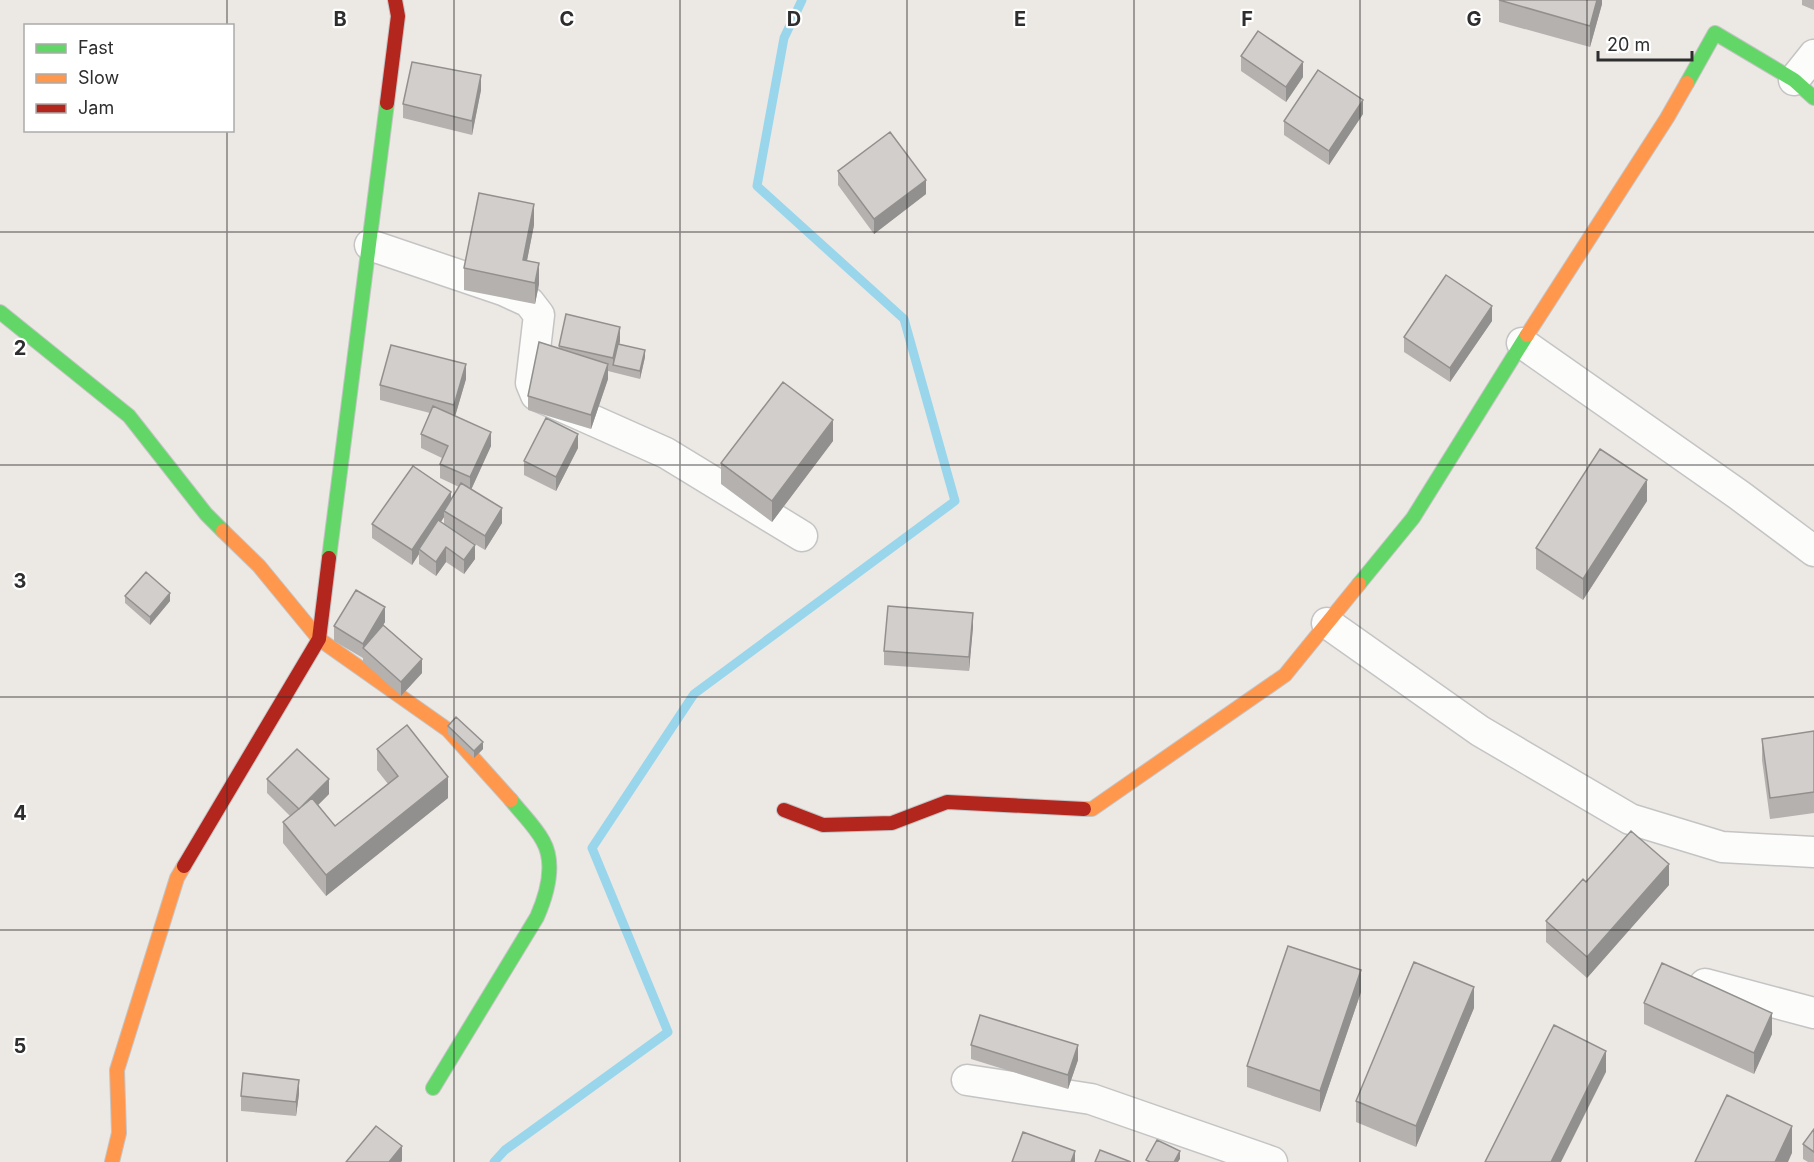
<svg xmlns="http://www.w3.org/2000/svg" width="1814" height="1162" viewBox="0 0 1814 1162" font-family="Inter,sans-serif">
  <rect width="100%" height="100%" fill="#ece8e4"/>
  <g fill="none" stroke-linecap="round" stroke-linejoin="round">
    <path stroke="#99d6ec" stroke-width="9" d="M494,1162L505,1150L668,1032L592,848L694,694L955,501L904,319L757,186L784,38L802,0"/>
    <defs>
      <path id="street" d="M1794,80L1814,55
        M370,245L503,290L529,302L539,315L531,383L536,395L666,453L802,536
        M1522,343L1739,495L1814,551
        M1327,623L1480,731L1630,819L1722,847L1814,852
        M1705,984L1814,1013
        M967,1080L1091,1099L1272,1162"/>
      <path id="fast" d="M1687,83L1715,33L1794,80L1814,98
        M0,312L129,416L206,514L223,531
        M329,558L387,103
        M1359,584L1413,518L1527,335
        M433,1088L537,917C547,894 556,864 543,841C535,826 521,813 511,800"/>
      <path id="slow" d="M1527,335L1667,118L1687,83
        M223,531L259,566L319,639L448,730L511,800
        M1084,809H1092L1285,675L1359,584
        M112,1162L119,1133L117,1070L177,878L184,866"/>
      <path id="jam" d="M387,103L398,16L395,0
        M784,810L823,825L892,823L947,802L1084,809
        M184,866L319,639L329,558"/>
    </defs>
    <use href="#street" stroke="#c5c4c5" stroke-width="33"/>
    <use href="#fast" stroke="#c5c4c5" stroke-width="16"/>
    <use href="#slow" stroke="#c5c4c5" stroke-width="16"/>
    <use href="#jam" stroke="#c5c4c5" stroke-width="16"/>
    <use href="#street" stroke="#fcfcfb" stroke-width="30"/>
    <use href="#fast" stroke="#63d668" stroke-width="14"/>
    <use href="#slow" stroke="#ff974d" stroke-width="14"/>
    <use href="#jam" stroke="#b3261e" stroke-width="14"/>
  </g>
  <path fill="#b4b1af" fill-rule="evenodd" d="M1499,0H1602V4L1590,47L1499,22Z
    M1802,0H1814V10L1802,5Z
    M1241,56L1303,77L1286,102L1241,71Z
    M481,90L472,135L403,118V104Z
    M1363,114L1329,165L1284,135V121Z
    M838,171L926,194L874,234L838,185Z
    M534,225L527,260L539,284L535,304L464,290V268Z
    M1492,321L1450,382L1404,352V337Z
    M620,341L619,344L645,357L640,379L608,371V379L591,429L528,410V396L559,348V346Z
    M466,379L455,416L491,446L471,490L502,523L485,550L460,535L475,559L464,574L446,562L436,576L419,564V554L412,565L372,538V524L451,499L459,487L440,478V464L442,458L421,448V434L430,413L380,400V385ZM444,517V524L441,522Z
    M833,441L772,522L721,484V463Z
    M578,448L556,491L524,475V461Z
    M1647,501L1583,600L1536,569V548Z
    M125,596L170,601L150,625L125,603Z
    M385,622L383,625L422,673L401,696L363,662V658L334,641V626Z
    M973,627L969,671L884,665V651Z
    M448,726L483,749L474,758L448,734Z
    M1814,731V813L1770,819L1762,760V739Z
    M377,749L448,798L326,896L283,843V822L290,816L267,793V779L329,794L318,805L335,826L388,784L377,770Z
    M1586,882L1669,885L1587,978L1546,942V921Z
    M1361,992L1320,1112L1247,1087V1066Z
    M1644,1003L1772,1034L1754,1074L1644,1024Z
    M1474,1008L1416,1147L1356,1122V1101Z
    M971,1045L1078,1060L1068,1089L971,1059Z
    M299,1094L296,1116L241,1111V1096Z
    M1814,1129V1162H1808L1803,1159V1144Z"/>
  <path fill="#92908e" d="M1597,0H1602V4L1590,47V26Z
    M1303,62V77L1286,102V87Z
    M481,75V90L472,135V121Z
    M1363,100V114L1329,165V151Z
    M926,180V194L874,234V219Z
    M534,204V225L523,281V260Z
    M539,263V284L535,304V283Z
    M1492,306V321L1450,382V368Z
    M620,327V341L615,366L613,365V358Z
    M645,350V357L640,379V371Z
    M466,364V379L454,420V405Z
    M608,364V379L591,429V415Z
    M833,420V441L772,522V501Z
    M491,432V446L470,492V477Z
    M578,434V448L556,491V477Z
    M1647,480V501L1583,600V579Z
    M451,492V507L444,511V517L421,551L419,549V554L412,565V550Z
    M502,508V523L485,550V536Z
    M475,545V559L464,574V560Z
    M446,547V562L436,576V562Z
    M170,593V601L150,625V617Z
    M385,607V622L367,652L363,648V644Z
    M973,613V627L969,671V657Z
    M422,659V673L401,696V682Z
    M483,742V749L474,758V751Z
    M448,777V798L326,896V875Z
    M329,779V794L299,824V810Z
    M1669,864V885L1587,978V957Z
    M1361,970V992L1320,1112V1091Z
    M1474,987V1008L1416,1147V1126Z
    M1772,1013V1034L1754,1074V1053Z
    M1078,1045V1060L1068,1089V1075Z
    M1606,1051V1072L1561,1162H1551Z
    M299,1080V1094L296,1116V1102Z
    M1792,1126V1153L1788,1162H1775Z
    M402,1146V1161L401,1162H389Z
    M1075,1151V1162H1071Z
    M1180,1151V1159L1178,1162H1174Z"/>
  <path fill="#d1cecb" stroke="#92908e" stroke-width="1.5" d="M1499,0H1597L1590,26Z
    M1258,31L1303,62L1286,87L1241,56Z
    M412,62L481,75L472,121L403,104Z
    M1318,70L1363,100L1329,151L1284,121Z
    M890,132L926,180L874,219L838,171Z
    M479,193L534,204L523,260L539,263L535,283L464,268Z
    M1446,275L1492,306L1450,368L1404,337Z
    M566,314L620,327L613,358L559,346Z
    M539,342L608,364L591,415L528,396Z
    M618,344L645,350L640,371L613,365Z
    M391,345L466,364L454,405L380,385Z
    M783,382L833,420L772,501L721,463Z
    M433,406L491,432L470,477L440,464L448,446L421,434Z
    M546,418L578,434L556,477L524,461Z
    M1600,449L1647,480L1583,579L1536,548Z
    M413,466L451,492L412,550L372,524Z
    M461,483L502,508L485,536L444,511Z
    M438,520L475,545L464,560L446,547L436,562L419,549Z
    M146,572L170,593L150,617L125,596Z
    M356,590L385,607L363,644L334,626Z
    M888,606L973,613L969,657L884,651Z
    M383,625L422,659L401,682L363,648Z
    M456,717L483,742L474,751L448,726Z
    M407,725L448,777L326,875L283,822L312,798L335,826L398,776L377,749Z
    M1814,731V792L1770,798L1762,739Z
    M297,749L329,779L299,809L267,779Z
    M1631,831L1669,864L1587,957L1546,921L1583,879L1586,882Z
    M1288,946L1361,970L1320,1091L1247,1066Z
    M1414,962L1474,987L1416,1126L1356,1101Z
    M1662,963L1772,1013L1754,1053L1644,1003Z
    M980,1015L1078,1045L1068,1075L971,1045Z
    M1554,1025L1606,1051L1551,1162H1485Z
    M243,1073L299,1080L296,1102L241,1096Z
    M1727,1095L1792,1126L1775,1162H1695Z
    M376,1126L402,1146L389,1162H346Z
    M1814,1129V1152L1803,1144Z
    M1023,1132L1075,1151L1071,1162H1012Z
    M1157,1140L1180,1151L1174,1162H1150L1146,1160Z
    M1100,1150L1131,1162H1095Z"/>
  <path fill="none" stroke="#2e2e2e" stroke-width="1.5" stroke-opacity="0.55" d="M227,0V26M454,0V1162M680,0V1162M907,0V1162M1134,0V1162M1360,0V1162M1587,0V1162M227,130V1162M0,232H1814M0,465H1814M0,697H1814M0,930H1814"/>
  <g font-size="20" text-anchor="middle" font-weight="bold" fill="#2e2e2e" stroke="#fff" stroke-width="4.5" stroke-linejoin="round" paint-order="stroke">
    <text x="340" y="26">B</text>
    <text x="567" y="26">C</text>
    <text x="794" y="26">D</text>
    <text x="1020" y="26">E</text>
    <text x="1247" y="26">F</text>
    <text x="1474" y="26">G</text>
    <text x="20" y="355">2</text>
    <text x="20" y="588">3</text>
    <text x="20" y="820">4</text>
    <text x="20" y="1053">5</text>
  </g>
  <rect x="24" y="24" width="210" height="108" fill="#ffffff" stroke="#ababab" stroke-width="1.5"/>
  <rect x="36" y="44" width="30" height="9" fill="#63d668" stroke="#ababab" stroke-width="1.5"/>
  <text x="78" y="54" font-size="18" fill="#2e2e2e">Fast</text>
  <rect x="36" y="74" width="30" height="9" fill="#ff974d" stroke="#ababab" stroke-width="1.5"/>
  <text x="78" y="84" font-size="18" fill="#2e2e2e">Slow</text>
  <rect x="36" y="104" width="30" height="9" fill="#b3261e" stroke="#ababab" stroke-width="1.5"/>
  <text x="78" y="114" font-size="18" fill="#2e2e2e">Jam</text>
  <path d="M1598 51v9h94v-9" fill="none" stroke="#2e2e2e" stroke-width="3"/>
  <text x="1607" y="51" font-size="18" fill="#2e2e2e" stroke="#ffffff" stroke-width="4.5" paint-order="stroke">20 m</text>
</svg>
